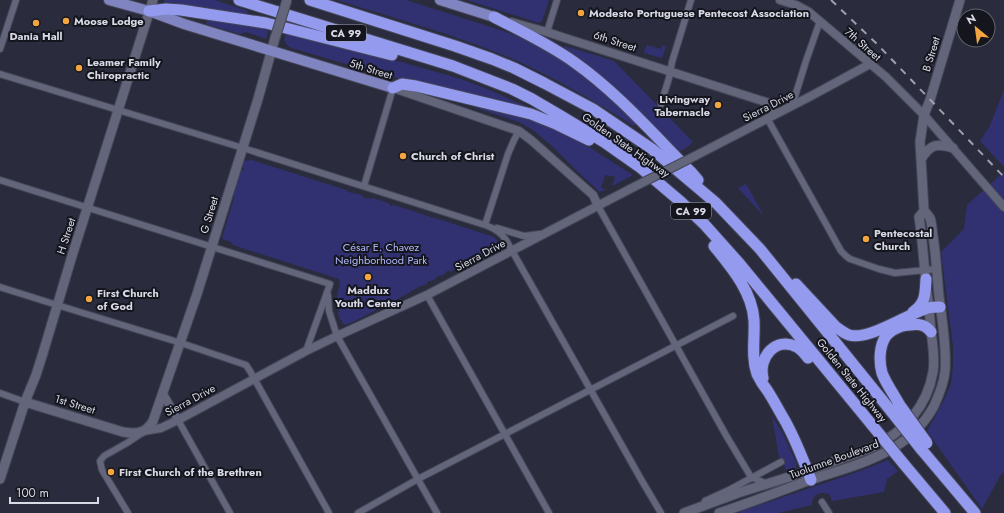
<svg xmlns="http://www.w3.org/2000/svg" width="1004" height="513" viewBox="0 0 1004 513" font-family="Jost,sans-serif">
  <rect width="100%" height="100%" fill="#2a2c3e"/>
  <path fill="#313171" d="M164,0H215L248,11L246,17L222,13L164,2Z
    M337,0H406L503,31L519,37L529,42L561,59L571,66L607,95L637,123L634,126C593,100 552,76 508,57C453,34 394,18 337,0Z
    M467,0H549L542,21L539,23Z
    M208,19L269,28L266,39L246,32L240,34L206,24Z
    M287,32L366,52L461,79L487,89L526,106L524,109L369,71L292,48L288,46L284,40Z
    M647,45L661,49L663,45L666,46L662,58L644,53L645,48H646Z
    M565,46L614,61L693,142L686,148L678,152L563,50Z
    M1004,90V167L980,141L987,130L989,128Z
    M474,105L513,114L553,127L584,144L633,175L612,186L615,177L605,175L601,188L606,189L600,192L579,173L552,146L533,130L519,122L473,107Z
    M252,160L346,190C351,195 359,192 364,197V198L367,199L368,198L371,199L373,198L388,203L391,206L394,205L428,216L432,218H435L494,237L497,241V246L494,248L451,271H447C444,276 442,275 438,276L435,279L431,281H428L427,284L418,287L417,288L389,304H382L376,308V310L351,323H348L346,325L342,323V321L340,319L338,314L339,311L336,306L338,300C335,293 342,286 339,279L233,245L231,242L223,239L222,238L234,198V193L241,170L243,171L244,168L242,167L244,161Z
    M1004,172V472L1000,476L982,509L927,431L944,400L951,384L953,365V346L941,252L964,229L967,205Z
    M746,184L764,216L738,188Z
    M772,416L783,434L796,462C798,469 794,470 788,473L779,456Z
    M888,460L898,471L887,479L884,492L832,501L830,495C821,490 811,495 812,505L778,513H739L742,511L863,470Z"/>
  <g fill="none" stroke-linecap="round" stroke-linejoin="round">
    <defs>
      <path id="minor" d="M547,32L557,0
        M0,49L16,0
        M0,74L243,148L485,225C494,228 501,232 506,240L642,481L661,513
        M661,104L669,78L672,62L691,0
        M792,106L806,61L820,21
        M767,118L841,251L846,256L850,259L879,269L895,273L936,269
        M0,180L330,284L306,351
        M364,186L393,88
        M598,206L727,437L751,477L767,484
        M485,225L508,154L514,140L519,131
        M497,228L524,236L540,234
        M0,287L57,305L181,343L246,365L250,371L329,513
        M328,295L329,311L337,336L437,513
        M427,295L549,513
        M0,393L25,402
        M178,420L230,513
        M727,498L729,490L781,462
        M705,501L729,490
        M822,502L829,513
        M128,513L102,470L100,461L104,456L127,443L142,433
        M358,513L418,479L733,316"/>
      <path id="tertiary" d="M780,0L796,5L809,12L886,77L924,115L1004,207
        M511,22L547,32L565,38L769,103L775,114
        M393,88L519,131L531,140L593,195L598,206
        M695,156L811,96L870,64
        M163,394L178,420
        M143,431L161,428L178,420L306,351L337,336L427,295L630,189"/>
      <path id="secondary" d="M921,159C931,144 936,143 953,148
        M25,402L123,432C137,434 145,434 153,421L197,294L258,99L275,38
        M0,479L25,402L36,375L43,353L72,256L153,0
        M684,513L738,493L808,471L873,447C904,432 927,407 933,372C935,359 933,345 931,332C930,319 929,306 927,293C924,268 923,243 919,217L924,211L920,142L924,115L930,100L960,0
        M719,513C750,503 780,491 810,480C858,464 908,454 934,406C939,395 944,383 945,371C947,348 942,320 939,296C937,276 936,255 933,236C932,230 932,223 930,218C928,215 927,213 924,211"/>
      <path id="primary" d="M109,0L149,11L184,24L393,88
        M440,0L494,17"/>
      <path id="motorway" d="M239,0L453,66L512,89L532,99L561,116L604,142L641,168L681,202L705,225L739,263L872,425
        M310,0L455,46L492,59L514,68L544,83L593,109L652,149L716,203L760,249L891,411
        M149,11L166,9L181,10L266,23L392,55
        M494,17C521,31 549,44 574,62C618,93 654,135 692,173L698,180
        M393,88L402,84L416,86L531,114L556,124L589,140
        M714,246C731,267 752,291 754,320C755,338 751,357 757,374C760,380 763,385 767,390C773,399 778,409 784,419C795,438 803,459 811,480
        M796,284L836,327C840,330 844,333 849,335C869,341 907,314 928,308C932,307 936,307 940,307
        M913,312C926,303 925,294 926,279
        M902,326C913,324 924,322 931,332
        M763,378C758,358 775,336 797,347C801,349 805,354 808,358
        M899,404C894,394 886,384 882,373C879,362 879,346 886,336C890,331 896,328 902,326
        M921,449L975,513
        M903,463L945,513"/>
    </defs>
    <use href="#minor" stroke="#454757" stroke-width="8"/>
    <use href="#tertiary" stroke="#454757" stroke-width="10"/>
    <use href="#secondary" stroke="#454757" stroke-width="11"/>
    <use href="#primary" stroke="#454757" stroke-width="12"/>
    <use href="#motorway" stroke="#454757" stroke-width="13"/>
    <use href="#minor" stroke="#63657b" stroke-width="6"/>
    <use href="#tertiary" stroke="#63657b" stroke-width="8"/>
    <use href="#secondary" stroke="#63657b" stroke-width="9"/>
    <use href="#primary" stroke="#8085c1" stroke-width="10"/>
    <use href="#motorway" stroke="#949bef" stroke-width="11"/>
    <path stroke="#9ea0ae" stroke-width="2" stroke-dasharray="7 7" stroke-linecap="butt" d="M831,0L877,44L1004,177"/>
    <defs>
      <path id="tertiary-bridge" d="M630,189L695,156"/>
      <path id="secondary-bridge" d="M275,38L287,0"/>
      <path id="motorway-bridge" d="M899,404L927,443
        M891,411L921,449
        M872,425L903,463"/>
    </defs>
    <use href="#tertiary-bridge" stroke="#454757" stroke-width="10" stroke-linecap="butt"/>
    <use href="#secondary-bridge" stroke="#454757" stroke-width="11" stroke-linecap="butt"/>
    <use href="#motorway-bridge" stroke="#454757" stroke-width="13" stroke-linecap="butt"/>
    <use href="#tertiary-bridge" stroke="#63657b" stroke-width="8"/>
    <use href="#secondary-bridge" stroke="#63657b" stroke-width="9"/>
    <use href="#motorway-bridge" stroke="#949bef" stroke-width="11"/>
  </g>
  <g fill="#f2a541" stroke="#14151d" stroke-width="1.5">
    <circle cx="581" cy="13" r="4"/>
    <circle cx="66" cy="21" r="4"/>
    <circle cx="36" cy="23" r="4"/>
    <circle cx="79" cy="68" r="4"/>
    <circle cx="718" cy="105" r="4"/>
    <circle cx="403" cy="156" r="4"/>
    <circle cx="866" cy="239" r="4"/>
    <circle cx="368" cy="277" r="4"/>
    <circle cx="89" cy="299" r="4"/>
    <circle cx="111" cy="472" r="4"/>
  </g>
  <g text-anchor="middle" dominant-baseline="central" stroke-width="4" stroke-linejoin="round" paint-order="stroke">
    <g fill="#14151d" stroke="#9d9faa" stroke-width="1">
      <rect x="326" y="25" width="40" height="16" rx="3"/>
      <rect x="671" y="203" width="40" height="16" rx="3"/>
    </g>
    <g font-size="10" font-weight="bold" fill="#d8dae6">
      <text x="346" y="33">CA 99</text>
      <text x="691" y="211">CA 99</text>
    </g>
    <g font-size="11" font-weight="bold" fill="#d8dae6" stroke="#14151d" text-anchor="start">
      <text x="589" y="13">Modesto Portuguese Pentecost Association</text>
      <text x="74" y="21">Moose Lodge</text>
      <text x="36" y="36" text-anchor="middle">Dania Hall</text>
      <text x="87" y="62">Leamer Family<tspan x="87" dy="13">Chiropractic</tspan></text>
      <text x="710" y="99" text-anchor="end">Livingway<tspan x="710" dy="13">Tabernacle</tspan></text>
      <text x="411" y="156">Church of Christ</text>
      <text x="874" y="233">Pentecostal<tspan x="874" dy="13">Church</tspan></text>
      <text x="368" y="290" text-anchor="middle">Maddux<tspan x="368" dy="13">Youth Center</tspan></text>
      <text x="97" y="293">First Church<tspan x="97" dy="13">of God</tspan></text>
      <text x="119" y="472">First Church of the Brethren</text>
    </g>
    <g font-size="11" fill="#d8dae6" stroke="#14151d">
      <text transform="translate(615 41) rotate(18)">6th Street</text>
      <text transform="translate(863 44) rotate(41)">7th Street</text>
      <text transform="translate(931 54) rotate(-73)">B Street</text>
      <text transform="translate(371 69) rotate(17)">5th Street</text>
      <text transform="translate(768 106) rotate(-27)">Sierra Drive</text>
      <text transform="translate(626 145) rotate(35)">Golden State Highway</text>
      <text transform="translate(209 215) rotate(-73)">G Street</text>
      <text transform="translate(66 236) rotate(-72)">H Street</text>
      <text transform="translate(480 255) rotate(-28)">Sierra Drive</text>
      <text transform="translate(852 380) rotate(51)">Golden State Highway</text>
      <text transform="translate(190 400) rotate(-28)">Sierra Drive</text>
      <text transform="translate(75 404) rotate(17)">1st Street</text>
      <text transform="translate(834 459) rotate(-20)">Tuolumne Boulevard</text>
    </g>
    <g font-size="11" fill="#b1b8fa" stroke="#14151d">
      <text x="381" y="247">César E. Chavez<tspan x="381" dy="13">Neighborhood Park</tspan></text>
    </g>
  </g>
  <g transform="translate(976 28) rotate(331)"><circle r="19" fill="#14151d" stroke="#62646d"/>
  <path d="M0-3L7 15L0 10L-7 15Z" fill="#f2a541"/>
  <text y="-6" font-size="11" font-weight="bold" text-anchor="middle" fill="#d8dae6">N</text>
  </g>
  <path d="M10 497v6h88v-6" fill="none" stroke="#d8dae6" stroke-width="2"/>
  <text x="16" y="497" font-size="12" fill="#d8dae6" stroke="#14151d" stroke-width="3" paint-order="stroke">100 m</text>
</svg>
